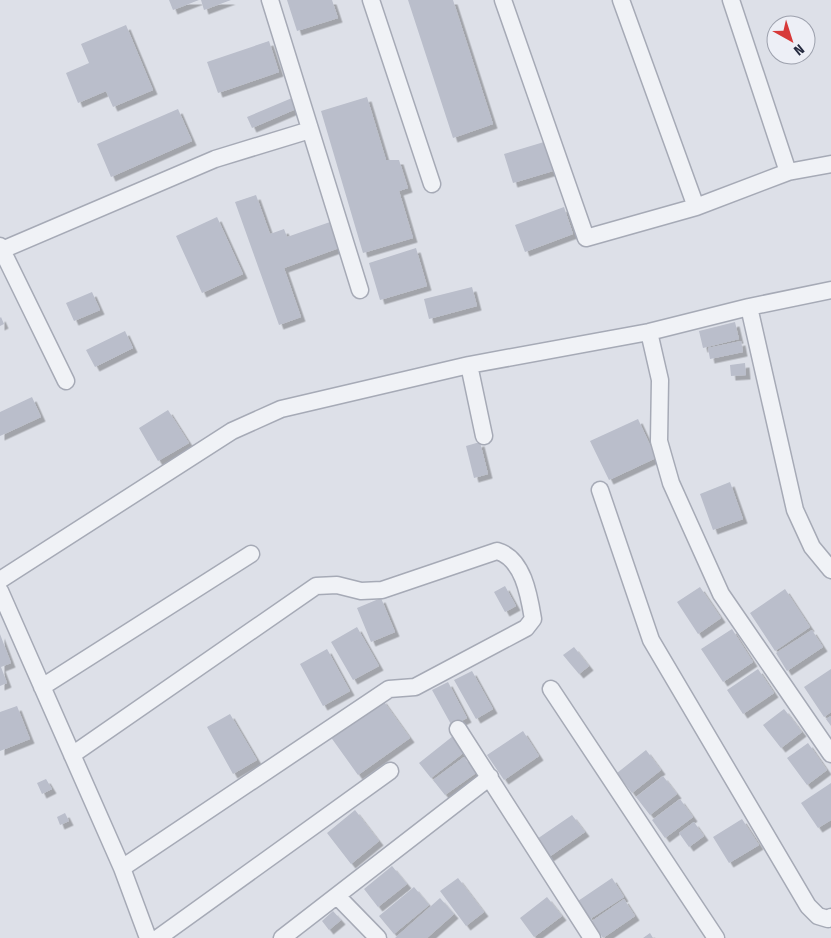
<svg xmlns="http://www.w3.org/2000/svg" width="831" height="938" viewBox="0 0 831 938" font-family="'Fira Sans Condensed',sans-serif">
  <defs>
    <filter id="shadow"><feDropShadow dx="4.5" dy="4.5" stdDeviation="0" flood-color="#0004"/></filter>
  </defs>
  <rect width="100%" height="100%" fill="#dde0e8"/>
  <path fill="#babecb" filter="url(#shadow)" d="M169,0H199L173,10Z
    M201,0H231L204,10Z
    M287,0H332L338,18L297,31Z
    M408,0H453L493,124L453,138Z
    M126,25L153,90L113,107L106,91L78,103L66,73L89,63L81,44Z
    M269,41L279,72L218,93L207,62Z
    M367,97L386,160H399L408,188L399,191L413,238L363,253L321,111Z
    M292,98L296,109L252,128L247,117Z
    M178,109L192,141L111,177L97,144Z
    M544,142L553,171L513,183L504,154Z
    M256,195L270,234L284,229L287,237L330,222L339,248L284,268L301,317L279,325L235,202Z
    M564,207L573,234L525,252L515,225Z
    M217,217L243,274L202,293L176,236Z
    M416,248L427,286L380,300L369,263Z
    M472,287L477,306L429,319L424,299Z
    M92,292L100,310L74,321L66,303Z
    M1,317L4,324L0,326V318Z
    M735,322L739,339L703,348L699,331Z
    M125,331L133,348L95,367L86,350Z
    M741,341L743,352L710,359L708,348Z
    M745,363L746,375L731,376L730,365Z
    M32,397L41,417L0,436V412Z
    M168,410L189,443L158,461L139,428Z
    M638,419L656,458L609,480L590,441Z
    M480,442L488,474L474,478L466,446Z
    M730,482L743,519L713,530L700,494Z
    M505,586L516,606L505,612L494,592Z
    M700,587L721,618L698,634L677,602Z
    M785,589L810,627L775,651L750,613Z
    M381,598L395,632L371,642L357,608Z
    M357,627L379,666L353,680L331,642Z
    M732,629L753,662L723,682L701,649Z
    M812,630L823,647L787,671L776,653Z
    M0,634L11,663L1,667L7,683L0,686Z
    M574,647L589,666L579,674L563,655Z
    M327,649L350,691L323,706L300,664Z
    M758,669L774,693L743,714L727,690Z
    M831,669V712L824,717L804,687Z
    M472,671L493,709L476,719L454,680Z
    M448,682L467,718L452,726L432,690Z
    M382,699L410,738L358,775L330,736Z
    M17,706L30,739L0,751V712Z
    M784,709L802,732L781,748L763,725Z
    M230,714L257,760L233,774L207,727Z
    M831,716V726L826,719Z
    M523,731L539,756L504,780L487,755Z
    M453,736L466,751L431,778L419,763Z
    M808,743L827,770L807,785L787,758Z
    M646,750L661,770L632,793L617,773Z
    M464,757L476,773L445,795L433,780Z
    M663,776L677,794L650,815L636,797Z
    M46,779L52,789L42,794L37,783Z
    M831,783V820L818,828L801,803Z
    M680,799L693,817L665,838L652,820Z
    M355,810L379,841L351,864L327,833Z
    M65,813L69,821L60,825L57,817Z
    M572,815L585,832L549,857L537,839Z
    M742,819L759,845L729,863L713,837Z
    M694,822L704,836L689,847L679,833Z
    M392,866L407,884L378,907L364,889Z
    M458,878L484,912L466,926L440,891Z
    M612,878L624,897L590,919L578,901Z
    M414,887L429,905L394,934L379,916Z
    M547,897L562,916L534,937L520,918Z
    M440,898L454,914L427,938H395Z
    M624,899L635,916L603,938L592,921Z
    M333,911L341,920L329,930L322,921Z
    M650,933L653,938H643Z"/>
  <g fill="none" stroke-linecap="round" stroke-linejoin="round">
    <defs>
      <path id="minor" d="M270,0L360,290
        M371,0L432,184
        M503,0L586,238L696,207L788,172
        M621,0L696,207
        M731,0L788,172L831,164
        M0,246L2,250L215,159L310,130
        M0,251L2,250L66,381
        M749,307L795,510L812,547L831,570
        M649,332L660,380L659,441L671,483L721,594L831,754
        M469,365L484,436
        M600,490L651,640L808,906L818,916L828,919L831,917
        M0,580L232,431L281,409L469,365L649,332L749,307L831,290
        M0,591L122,868L148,938
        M42,687L251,554
        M551,689L716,938
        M458,729L592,938
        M72,755L316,586L337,585L361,591L382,590L497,551C523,558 529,595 533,619L526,628L415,687L389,689L122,868
        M337,896L378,938
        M158,938L390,771
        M282,938L490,777"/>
    </defs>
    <use href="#minor" stroke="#a6aab6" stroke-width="19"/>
    <use href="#minor" stroke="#f0f2f6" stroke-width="16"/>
  </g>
  <g transform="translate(791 40) rotate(141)"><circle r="24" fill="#edeff6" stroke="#9da1ad"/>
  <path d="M0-4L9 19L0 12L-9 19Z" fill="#d73939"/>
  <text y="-8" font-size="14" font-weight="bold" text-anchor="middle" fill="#262b40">N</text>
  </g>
</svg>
